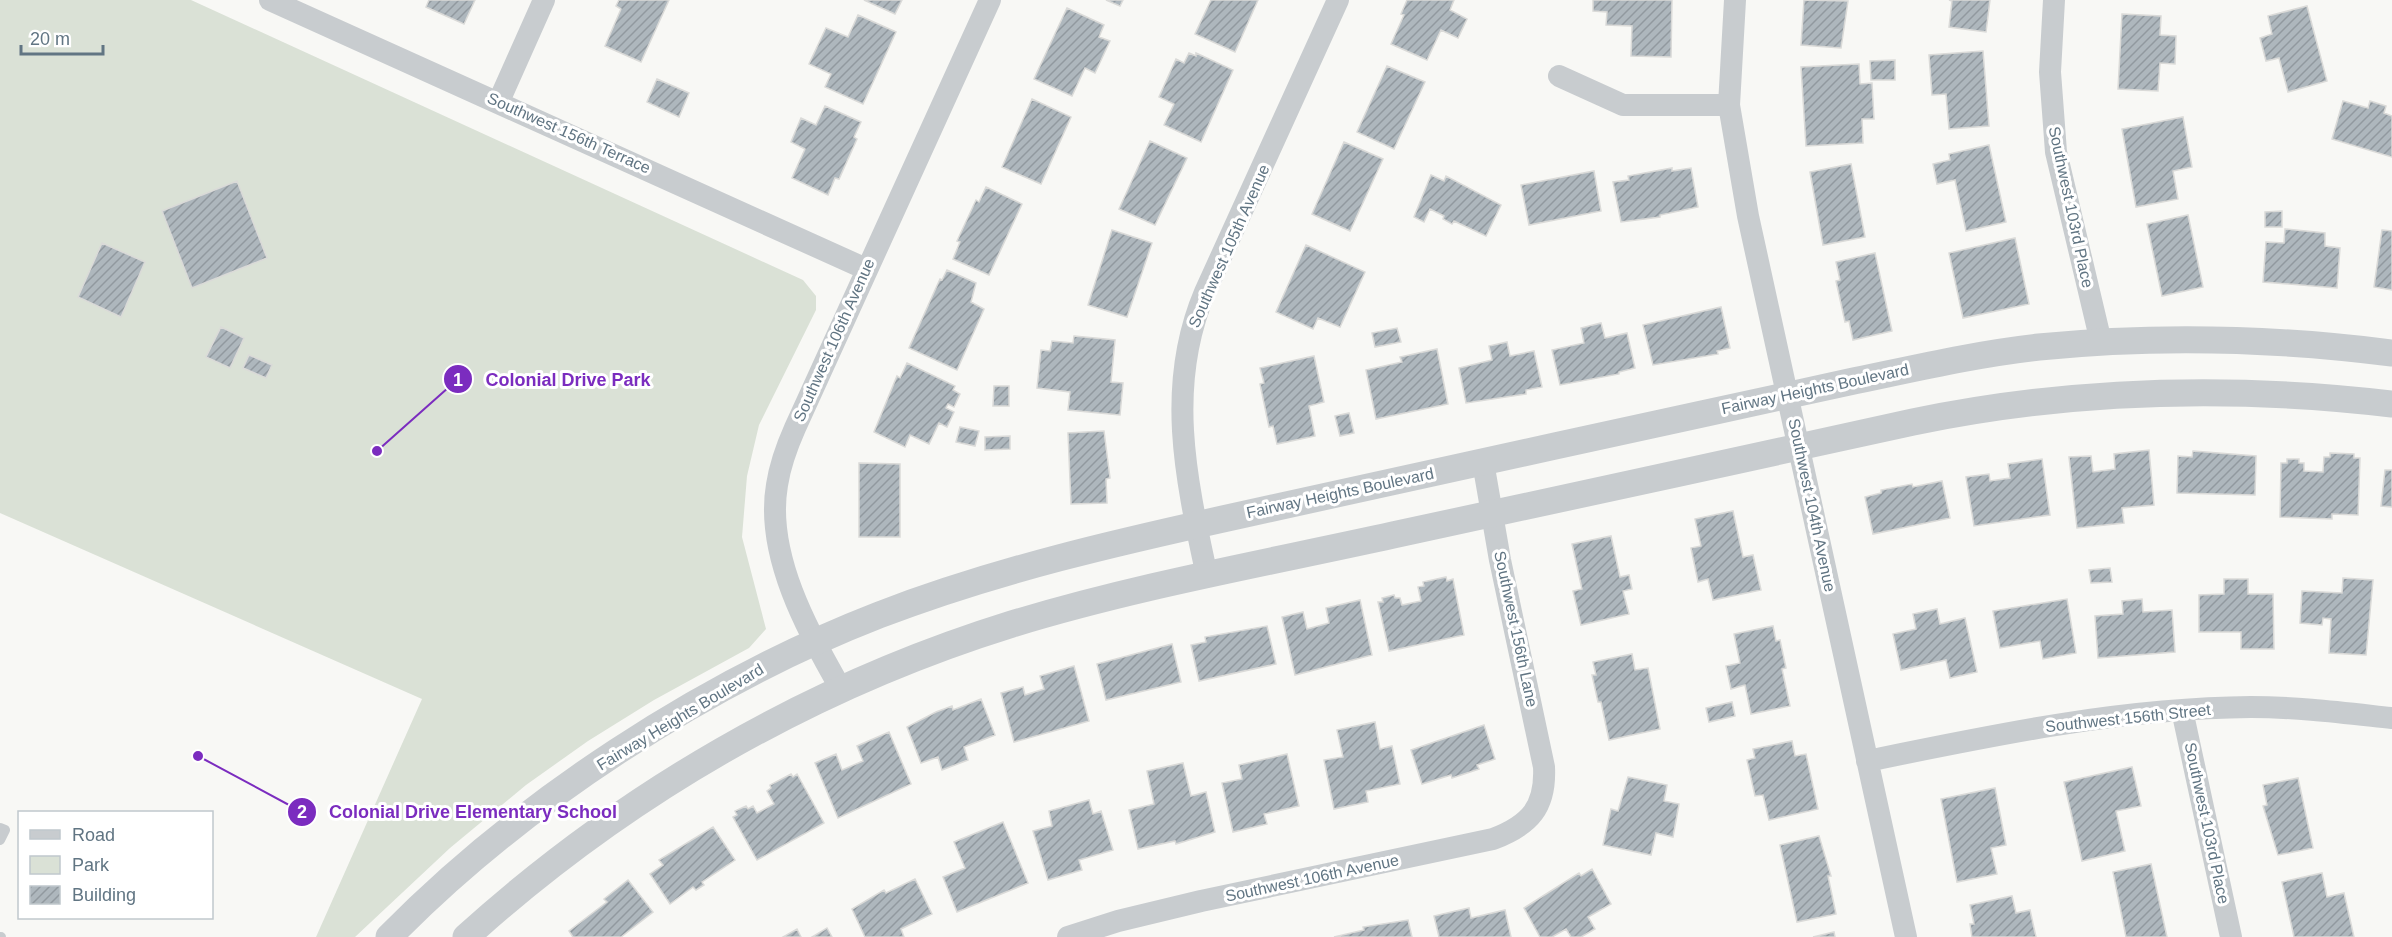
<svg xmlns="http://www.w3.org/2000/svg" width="2392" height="937" viewBox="0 0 2392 937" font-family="Helvetica,sans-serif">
  <defs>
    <pattern id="building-hatch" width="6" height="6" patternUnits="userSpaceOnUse" patternTransform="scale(1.5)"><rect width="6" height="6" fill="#aeb7bd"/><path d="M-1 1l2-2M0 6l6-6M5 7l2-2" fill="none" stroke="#91999f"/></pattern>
  </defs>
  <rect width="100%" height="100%" fill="#f8f8f5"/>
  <path fill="#dae1d6" d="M0,0H191L803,280L816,296V310L759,425L747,476L742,537L766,629L749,648L654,700L588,741L526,785L450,848L355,937H316L422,699L0,513Z"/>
  <path fill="url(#building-hatch)" stroke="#dadad8" stroke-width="1.5" d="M429,0H475L464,24L426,7Z
    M619,0H669L641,62L605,46L621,9L616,6Z
    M864,0H902L895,14Z
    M1106,0H1123L1120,6Z
    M1258,0L1235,52L1195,34L1211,0Z
    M1407,0H1454L1450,10L1467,19L1458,38L1441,30L1427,60L1391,44L1404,15L1401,14Z
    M1593,0H1672L1671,57L1631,56L1632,26L1606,25L1607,12L1593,11Z
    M1804,0L1848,1L1841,48L1801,45Z
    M1990,0L1986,32L1949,27L1952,1L1949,0Z
    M2307,6L2327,81L2288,92L2279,58L2266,61L2260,38L2272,34L2268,16Z
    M1067,8L1104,25L1099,37L1110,41L1095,73L1085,68L1072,96L1034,79Z
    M2122,14L2161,16L2160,35L2176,36L2175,64L2160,63L2158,91L2118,89Z
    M858,15L896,32L863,104L825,87L831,74L809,64L826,28L848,37Z
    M1983,51L1989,126L1949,129L1946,94L1932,95L1929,55Z
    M1189,53L1196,56V53L1233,70L1201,142L1164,125L1174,104L1159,97L1176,59L1184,63Z
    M1895,60V80H1871L1870,61Z
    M1859,64L1860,84L1872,83L1874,119H1862L1863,143L1806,146L1801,67Z
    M1387,66L1425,82L1394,149L1357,132Z
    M657,79L689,93L679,117L647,102Z
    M1032,99L1071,117L1041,184L1002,167Z
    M2343,101L2368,108L2370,101L2386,106L2384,113L2392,116V157L2332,139Z
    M825,106L861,122L854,137L857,139L839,179L835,178L828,195L792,178L805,149L791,142L801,118L816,125Z
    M2183,117L2192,167L2173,171L2178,199L2136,207L2122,129Z
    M1150,141L1187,158L1155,225L1119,209Z
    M1344,142L1383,159L1350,231L1312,214Z
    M1989,145L2006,222L1966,231L1955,180L1937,184L1933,164L1950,160L1949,154Z
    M1851,164L1865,237L1823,245L1810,172Z
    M1672,168V171L1691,168L1698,207L1660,215V217L1621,222L1613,182L1629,180L1628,176Z
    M1594,171L1601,211L1529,225L1521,185Z
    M1431,175L1444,181L1446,176L1501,205L1486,236L1454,221L1452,224L1443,219L1444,216L1430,209L1424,222L1414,217Z
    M237,181L267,258L192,288L162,211Z
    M986,187L1022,204L989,275L953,259L960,242L957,241L976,200L979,202Z
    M2282,211V227H2265V212Z
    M2188,215L2203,287L2162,296L2147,224Z
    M2285,229L2325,233V246L2340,248L2337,288L2263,282L2266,242L2284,243Z
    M1112,230L1152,243L1127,317L1088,305Z
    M2382,230L2392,231V290L2374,287Z
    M2015,238L2029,304L1963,318L1949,253Z
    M102,243L145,262L121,317L78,297Z
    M1306,245L1365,272L1340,327L1318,318L1313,329L1276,312Z
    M1875,253L1892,331L1853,340L1849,321L1845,322L1836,281L1840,280L1836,262Z
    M947,270L976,283L971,302L984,309L957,370L909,348L940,279L942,280Z
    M1721,307L1730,348L1717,351L1718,354L1653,365L1643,325Z
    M1601,323L1605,338L1627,333L1635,368L1619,372V374L1560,385L1552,350L1584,343L1581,328Z
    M221,327L244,338L230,368L206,357Z
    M1397,328L1401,342L1375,347L1372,333Z
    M1074,336L1115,340L1111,382L1123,383L1120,415L1068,410L1070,392L1037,388L1041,350L1050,351L1052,341L1073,343Z
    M1507,342L1510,356L1534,351L1542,387L1526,390V394L1466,403L1459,368L1492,360L1489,346Z
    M1437,349L1448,404L1376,419L1366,370L1402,362L1400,357Z
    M249,355L272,365L266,378L243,368Z
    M1314,356L1324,402L1309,406L1315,436L1277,444L1273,426L1269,427L1260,384L1264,383L1260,368Z
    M907,363L955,386L953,390L960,394L954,407L948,404L946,408L954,412L947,427L939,423L929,444L910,435L905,447L874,432L897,376L900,378Z
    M994,386H1009V406H993Z
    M1349,413L1354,433L1340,436L1335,416Z
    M960,427L979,431L975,446L956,442Z
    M1104,431L1110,478L1106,479L1107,503L1071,504L1068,433Z
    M1010,436V449L985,450V437Z
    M2149,450L2154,505L2122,508L2124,523L2077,528L2069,457L2091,456L2093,472L2115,469L2114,454Z
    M2193,451L2256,456L2255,495L2177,493L2178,456L2192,457Z
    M2330,453L2354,454V458H2360L2358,515L2332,514V519L2280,517L2281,463H2287V459H2299V463H2304V471L2323,472L2324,457H2330Z
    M2042,459L2050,515L1974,526L1966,477L1989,474L1990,481L2010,478L2008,464Z
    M859,463L900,464V537H859Z
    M2385,470H2392V507L2381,506Z
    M1942,481L1950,518L1873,534L1865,497L1881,493V490L1912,484L1913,487Z
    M1733,511L1743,557L1753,555L1761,590L1713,600L1708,579L1698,582L1691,548L1701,546L1695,519Z
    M1611,536L1620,577L1629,575L1632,589L1623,591L1629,614L1581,625L1573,591L1582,589L1572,544Z
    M2110,568L2112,582L2091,583L2089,570Z
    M1446,577L1447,581L1453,579L1464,635L1389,651L1378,602H1383L1382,598L1394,595L1395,598H1400L1402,605L1421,601L1418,587L1424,586L1423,582Z
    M2343,578L2373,580L2366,655L2329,653L2331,619L2323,618L2322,625L2300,623L2302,591L2342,593Z
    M2224,579H2248V594H2273L2274,649H2241V632H2199V595L2224,594Z
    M2067,599L2076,653L2043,659L2040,641L2000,648L1993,611Z
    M2142,599L2143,612L2172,610L2175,652L2098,658L2095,616L2123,614L2122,601Z
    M1360,600L1372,655L1295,675L1282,617L1303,612L1307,629L1329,623L1326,608Z
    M1937,609L1940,624L1965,618L1977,672L1950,678L1946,660L1901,670L1893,634L1916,629L1913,614Z
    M1267,626L1276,664L1199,681L1191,645L1206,642L1205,637Z
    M1773,626L1776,641L1780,640L1786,668L1782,669L1790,706L1751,714L1745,685L1731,689L1726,666L1740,663L1734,634Z
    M1172,644L1181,682L1106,700L1097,664Z
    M1632,654L1635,670L1648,668L1660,729L1609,740L1601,702H1598L1592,675H1596L1593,662Z
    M1074,666L1089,721L1014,742L1001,693L1023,687L1025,695L1044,689L1040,676Z
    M981,699L995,735L964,747L968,760L942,770L938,757L921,763L907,727L936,712L952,706L953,710Z
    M1732,702L1735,716L1709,722L1706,708Z
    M1375,722L1380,749L1392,746L1400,784L1366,791L1368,802L1334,809L1324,760L1343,757L1337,730Z
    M1484,725L1495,759L1477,765L1479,769L1452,778L1451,775L1422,784L1411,750Z
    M889,732L911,784L838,818L815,763L836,754L842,770L863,761L857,746Z
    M1792,741L1795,756L1806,754L1818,809L1769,820L1763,795L1755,796L1747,760L1755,758L1753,749Z
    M1287,754L1299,806L1264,814L1267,824L1233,832L1222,783L1242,779L1239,765Z
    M1183,763L1191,796L1206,792L1215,832L1176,844L1175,841L1138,849L1129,810L1154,804L1147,771Z
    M2132,767L2141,806L2116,811L2125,851L2082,861L2064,782Z
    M791,774L793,777L797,774L824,823L757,860L733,817L737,815L735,811L746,806L748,809L753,806L757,813L774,804L767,791L771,788L770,785Z
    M1628,777L1667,785L1664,801L1679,804L1673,837L1656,833L1651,855L1603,845L1611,809L1618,811Z
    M2298,778L2313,848L2278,855L2263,806L2267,805L2263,785Z
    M1995,788L2006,845L1991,848L1997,874L1957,882L1941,799Z
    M1089,800L1093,814L1101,811L1113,850L1079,860L1082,870L1048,880L1033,831L1052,826L1049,811Z
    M1003,822L1028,883L957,912L943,877L965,868L954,842Z
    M713,827L735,860L702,882L704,885L696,890L693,887L670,904L650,874L663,865L659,860Z
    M1819,836L1831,876H1828L1836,914L1797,922L1780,845Z
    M2151,864L2167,937H2126L2113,872Z
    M1592,869L1611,904L1588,917L1595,929L1581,937H1571L1566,929L1552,937H1540L1524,908L1579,873L1581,876Z
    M2322,873L2327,897L2344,893L2354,937H2294L2282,882Z
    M915,879L932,914L901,929L904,937H865L852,909L884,890L886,893Z
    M628,880L653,912L621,937H573L569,931L607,902L604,899Z
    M2012,896L2016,913L2030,910L2036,937H1972L1970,924H1974L1970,905Z
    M1469,908L1471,918L1505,910L1511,937H1439L1434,916Z
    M1408,920L1412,937H1334L1364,930L1363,927Z
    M827,928L832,937H812Z
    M797,929L801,937H783Z
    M1834,932L1835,937H1813Z"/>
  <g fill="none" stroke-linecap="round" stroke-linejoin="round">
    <path stroke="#c8cccf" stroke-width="10" d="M0,828L5,830L0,840
      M0,937H1"/>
    <path stroke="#c8cccf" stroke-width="22" d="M270,0L866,269
      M1735,0L1729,105L1748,216L1906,937
      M2054,0L2050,72L2056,152L2101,342
      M1559,76L1623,105H1729
      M499,101L544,0
      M1207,576C1186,479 1165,386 1205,292L1338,0
      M841,689C808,632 765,554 777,485C780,465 787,446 795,428L990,0
      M2182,710L2231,937
      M1867,761C1994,735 2121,708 2251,707C2298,707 2345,713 2392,718
      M1068,937L1118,921L1201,901L1493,839C1530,825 1546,807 1544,767L1500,560L1483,462"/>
    <path stroke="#c8cccf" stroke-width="27" d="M389,937C520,803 704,683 879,615C996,570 1118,542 1241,515C1345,492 1450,469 1555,446C1653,425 1751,403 1849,382C1912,369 1975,354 2039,347C2157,335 2274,338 2392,353
      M466,937C623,795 809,687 1012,624C1136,586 1266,563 1393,535C1566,498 1740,460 1913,422C2072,389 2231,385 2392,404"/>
  </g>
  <g text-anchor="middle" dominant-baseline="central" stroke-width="6" stroke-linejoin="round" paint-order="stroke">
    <g font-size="16" fill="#617583" stroke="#fff">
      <text transform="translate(569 133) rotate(24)">Southwest 156th Terrace</text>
      <text transform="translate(2071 207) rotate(78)">Southwest 103rd Place</text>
      <text transform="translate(1229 246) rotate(-66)">Southwest 105th Avenue</text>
      <text transform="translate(834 340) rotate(-66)">Southwest 106th Avenue</text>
      <text transform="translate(1815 389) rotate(-12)">Fairway Heights Boulevard</text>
      <text transform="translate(1340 493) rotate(-12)">Fairway Heights Boulevard</text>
      <text transform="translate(1812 505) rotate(78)">Southwest 104th Avenue</text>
      <text transform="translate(1516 629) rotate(78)">Southwest 156th Lane</text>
      <text transform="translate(680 717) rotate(-31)">Fairway Heights Boulevard</text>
      <text transform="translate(2128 718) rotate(-6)">Southwest 156th Street</text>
      <text transform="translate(2207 823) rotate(78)">Southwest 103rd Place</text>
      <text transform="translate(1312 878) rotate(-12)">Southwest 106th Avenue</text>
    </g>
  </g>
  <path fill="none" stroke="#7b2cbf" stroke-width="2" d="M377 451L458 379M198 756L302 812"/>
  <g fill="#7b2cbf" stroke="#fff" stroke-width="2">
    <circle cx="377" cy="451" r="6"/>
    <circle cx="198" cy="756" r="6"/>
    <circle cx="458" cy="379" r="15"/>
    <circle cx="302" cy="812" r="15"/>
  </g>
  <g font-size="18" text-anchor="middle" font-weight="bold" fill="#fff">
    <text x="458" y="386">1</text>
    <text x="302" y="818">2</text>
  </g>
  <g font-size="18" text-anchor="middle" font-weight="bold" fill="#7b2cbf" stroke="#fff" stroke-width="6" stroke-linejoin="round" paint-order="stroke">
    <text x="568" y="386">Colonial Drive Park</text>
    <text x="473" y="818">Colonial Drive Elementary School</text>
  </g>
  <rect x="18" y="811" width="195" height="108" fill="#ffffff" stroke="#c0c8cd" stroke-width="1.5"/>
  <rect x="30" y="830" width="30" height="9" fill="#c8cccf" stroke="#c0c8cd" stroke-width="1.5"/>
  <text x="72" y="841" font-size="18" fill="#617583">Road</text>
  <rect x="30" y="856" width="30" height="18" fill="#dae1d6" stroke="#c0c8cd" stroke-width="1.5"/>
  <text x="72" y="871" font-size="18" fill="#617583">Park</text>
  <rect x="30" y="886" width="30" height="18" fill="url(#building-hatch)" stroke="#c0c8cd" stroke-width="1.5"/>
  <text x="72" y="901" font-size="18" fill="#617583">Building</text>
  <path d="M21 45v9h82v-9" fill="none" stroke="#617583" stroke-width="3"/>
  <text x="30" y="45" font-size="18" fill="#617583" stroke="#ffffff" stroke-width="4.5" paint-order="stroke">20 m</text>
</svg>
